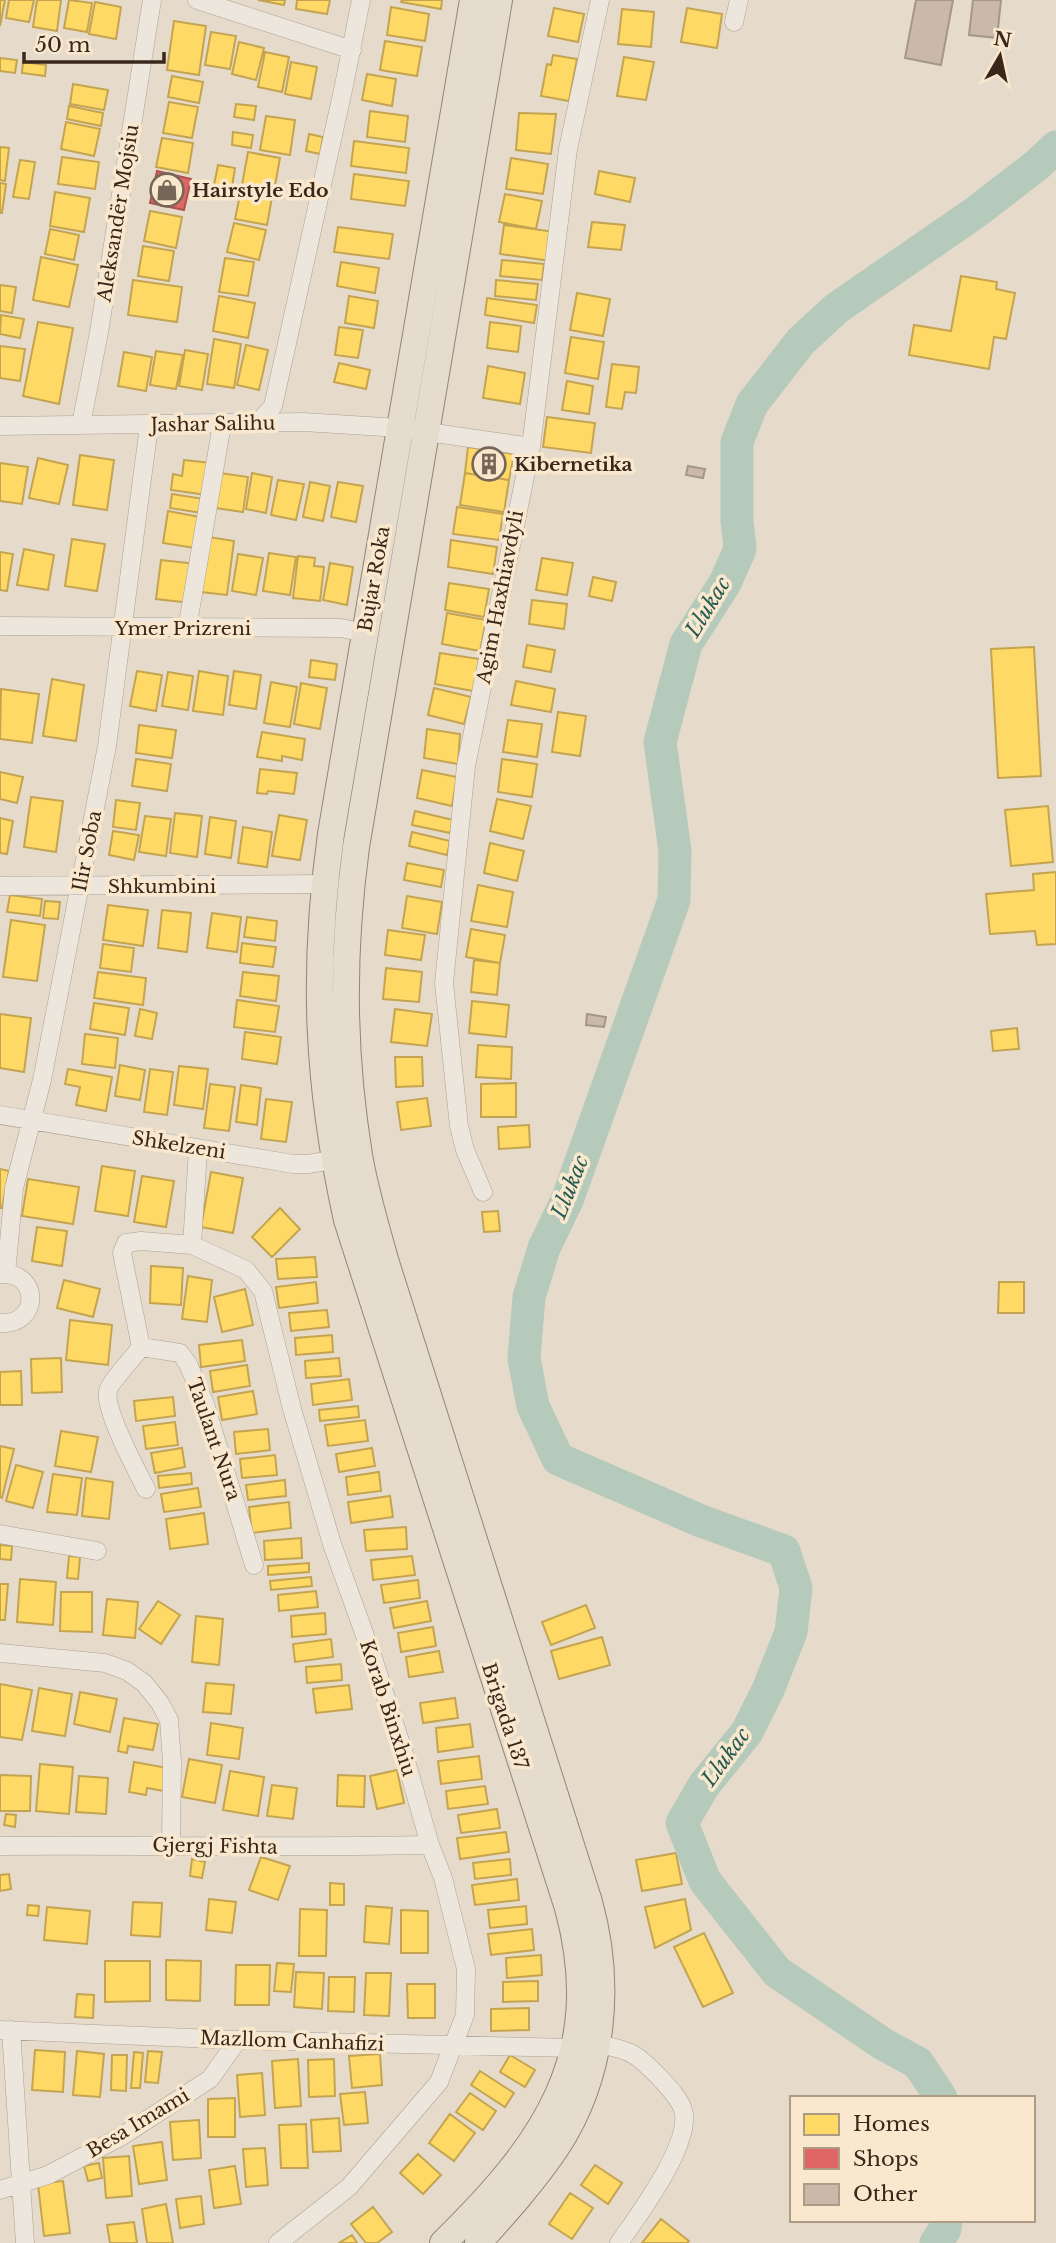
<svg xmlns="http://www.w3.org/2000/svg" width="1056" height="2243" viewBox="0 0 1056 2243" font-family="'Libre Baskerville',serif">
  <rect width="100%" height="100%" fill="#e6dbca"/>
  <path fill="#ffd966" stroke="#c4a450" stroke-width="2" d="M0,0H5L0,26Z
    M9,0H34L29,22L6,18Z
    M37,0H61L57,31L33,27Z
    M69,0L92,3L87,32L64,28Z
    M258,0H285L284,5Z
    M297,0H330L327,14L296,9Z
    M402,0H442L441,9L401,2Z
    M95,2L121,7L116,39L89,34Z
    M391,7L429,14L425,41L387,35Z
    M554,8L584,14L578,42L548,36Z
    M687,8L722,14L717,48L681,42Z
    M622,9L654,12L651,47L618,44Z
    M174,21L206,26L199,75L167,70Z
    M211,32L236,36L230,69L205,65Z
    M385,41L422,47L417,76L380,70Z
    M239,42L264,48L256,80L232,74Z
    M265,52L289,57L282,92L258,87Z
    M553,55L577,59L569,101L541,96L547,64L551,65Z
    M624,57L654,62L646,100L617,96Z
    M0,58L17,60L15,73L0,71Z
    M23,62L46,65L45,76L22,73Z
    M291,62L317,67L311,99L285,94Z
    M367,74L396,79L392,106L362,100Z
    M172,76L203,82L199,103L168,97Z
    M73,84L108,90L104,110L70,104Z
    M169,102L198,107L192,138L163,133Z
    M236,104L256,106L254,120L234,117Z
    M69,106L103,113L101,126L67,119Z
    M370,111L408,116L405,142L367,137Z
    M519,113L556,114L551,154L516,150Z
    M266,116L295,120L290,155L260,150Z
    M66,122L100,129L94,156L61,149Z
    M233,132L253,135L251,148L232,145Z
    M309,134L323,137L320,154L306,151Z
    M162,138L193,143L188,173L156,167Z
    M354,141L409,148L406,173L351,166Z
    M0,147L9,148L5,181L0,180Z
    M248,152L280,158L274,191L242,185Z
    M62,157L99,162L95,189L58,184Z
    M511,158L548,164L543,194L506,189Z
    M20,160L35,162L29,199L13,197Z
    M218,165L235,168L231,193L213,190Z
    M599,171L635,178L630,202L595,194Z
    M354,174L409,181L405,206L351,199Z
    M0,183L6,184L2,213H0Z
    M241,190L272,197L267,225L235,219Z
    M55,192L90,198L84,232L50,226Z
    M505,194L542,201L536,229L499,222Z
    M150,211L182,217L176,248L144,241Z
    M592,222L625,225L621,250L588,247Z
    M234,223L266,230L259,260L227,252Z
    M504,225L555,232L551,261L500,254Z
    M338,227L393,234L389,259L334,252Z
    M50,229L79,235L74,260L45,254Z
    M143,246L174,251L169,281L138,276Z
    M41,257L78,265L69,307L33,300Z
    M225,258L254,262L248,296L219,292Z
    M502,260L544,264L542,280L500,276Z
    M341,262L379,268L375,293L337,286Z
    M961,276L997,282L996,289L1015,293L1006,339L994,337L989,369L909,355L914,325L951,331Z
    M133,280L182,287L177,322L128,315Z
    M496,280L538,284L536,300L495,296Z
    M0,285L16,287L12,313L0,311Z
    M577,293L610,299L603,336L570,330Z
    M219,296L255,303L248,338L213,331Z
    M349,296L378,301L374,328L345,323Z
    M487,298L537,305L534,323L485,315Z
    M1,315L24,319L20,338L0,334Z
    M38,322L73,328L59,404L23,396Z
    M490,322L521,326L518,352L487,348Z
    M339,327L363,330L358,358L335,355Z
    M571,337L604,342L598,379L565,373Z
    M214,339L241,344L234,388L207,384Z
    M246,345L268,350L259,390L237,385Z
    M0,346L25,349L20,381L0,378Z
    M185,350L208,354L202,390L179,386Z
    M156,351L183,355L176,389L150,385Z
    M124,352L152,357L146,391L118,386Z
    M339,363L370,370L366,389L334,382Z
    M612,364L639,367L636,393L625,392L622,409L606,407Z
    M488,366L525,373L520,404L483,398Z
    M567,381L593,386L589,414L562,410Z
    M547,417L595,423L591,453L543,447Z
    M468,447L514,454L509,480L465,473Z
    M80,455L114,460L107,510L73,505Z
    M38,458L68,465L59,504L29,498Z
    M184,460L211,463L207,495L171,490L173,474L182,476Z
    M0,463L28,467L22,504L0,501Z
    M220,473L248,477L243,512L215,508Z
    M252,473L272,477L266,513L246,509Z
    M465,473L509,480L504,512L460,505Z
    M278,480L304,484L296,520L271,515Z
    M310,482L330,486L323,521L303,517Z
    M338,482L363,486L356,522L331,517Z
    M172,494L204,499L202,513L170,508Z
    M457,507L503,514L499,540L453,534Z
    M168,511L200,517L195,548L163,543Z
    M209,537L234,541L227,595L201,592Z
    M72,539L105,544L97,591L65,586Z
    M451,540L497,547L493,574L448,567Z
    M24,549L54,555L48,590L17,585Z
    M0,552L13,554L7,591L0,590Z
    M269,553L296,557L290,595L263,591Z
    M238,554L263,558L256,595L232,591Z
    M298,556L315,558L314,566L324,567L320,601L293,598Z
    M542,558L573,563L567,595L536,590Z
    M161,560L196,564L191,603L156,599Z
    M330,563L353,567L347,605L323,600Z
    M593,577L616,582L612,601L589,596Z
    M449,583L489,589L484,617L445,610Z
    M532,600L567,604L564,629L529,624Z
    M447,613L486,620L480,651L442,644Z
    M527,645L555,650L551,672L523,667Z
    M1034,647L1041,776L998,778L991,649Z
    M440,653L479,659L473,691L435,684Z
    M311,660L337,664L335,680L309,677Z
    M137,671L162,675L156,711L130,706Z
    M199,671L228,676L223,715L193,711Z
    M234,671L261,675L256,709L229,705Z
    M168,672L193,676L188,710L162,706Z
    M52,679L84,685L76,741L43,736Z
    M516,681L555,689L551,712L511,705Z
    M271,682L297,687L290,727L264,723Z
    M301,683L327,688L320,729L294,724Z
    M434,688L471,697L464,724L428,715Z
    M1,689L39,694L32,743L0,739Z
    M558,712L586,716L580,756L552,752Z
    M508,720L542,724L537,757L503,752Z
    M139,725L176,730L172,758L136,753Z
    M427,729L460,734L458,764L424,758Z
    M262,732L305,739L302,760L282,756V761L257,757Z
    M136,759L171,764L167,791L132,786Z
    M502,759L537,764L532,797L498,792Z
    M260,769L297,773L294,794L268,791L267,794L257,793Z
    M422,770L457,777L452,806L417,798Z
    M0,772L23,777L17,803L0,799Z
    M31,797L63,801L56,852L24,847Z
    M497,799L531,806L523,839L490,831Z
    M116,800L140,803L136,830L113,827Z
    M1048,806L1053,862L1011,866L1005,810Z
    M415,811L453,820L450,833L412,825Z
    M175,813L202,816L197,857L170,853Z
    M279,815L307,820L300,860L272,856Z
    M145,816L171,819L166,856L139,852Z
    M210,817L236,821L231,858L205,854Z
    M0,818L13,821L7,854L0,853Z
    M243,827L272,832L267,867L238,863Z
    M113,831L139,835L134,860L109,855Z
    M412,832L450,841L447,855L409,846Z
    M490,843L524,851L517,881L484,873Z
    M407,863L444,870L441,887L404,880Z
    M1056,872V944L1037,945L1035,931L990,934L986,894L1034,890L1033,874Z
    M478,885L513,892L507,927L471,921Z
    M10,895L42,899L40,916L7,912Z
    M407,896L442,902L437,934L402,928Z
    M45,901L60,902L58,919L43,918Z
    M108,905L148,910L143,946L103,940Z
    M162,910L191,913L187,952L158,948Z
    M212,913L241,917L237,952L207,948Z
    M247,917L277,921L275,941L244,937Z
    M11,920L45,925L37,981L3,977Z
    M471,929L505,935L500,963L466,957Z
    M388,930L425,935L421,960L385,955Z
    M242,943L276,947L273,967L240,963Z
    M103,944L134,948L131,972L100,968Z
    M474,960L500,963L497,995L471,992Z
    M386,968L422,972L419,1002L383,999Z
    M98,972L146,978L143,1005L94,998Z
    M243,972L279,976L276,1001L240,996Z
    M237,1000L279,1006L275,1032L234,1027Z
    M472,1001L509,1005L506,1037L469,1033Z
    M94,1003L129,1008L125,1035L90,1029Z
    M140,1009L157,1013L152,1039L135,1036Z
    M395,1009L432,1014L427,1046L391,1042Z
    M0,1014L31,1018L24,1072L0,1068Z
    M1017,1028L1019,1049L993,1051L991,1031Z
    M245,1032L281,1037L277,1064L242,1059Z
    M85,1034L118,1038L115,1068L82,1064Z
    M478,1045L512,1047L511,1079L476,1077Z
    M395,1057H422L423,1086L396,1087Z
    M120,1065L145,1070L140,1100L115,1096Z
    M179,1066L208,1069L203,1109L174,1105Z
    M68,1069L112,1077L106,1111L76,1105L80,1087L65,1084Z
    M150,1069L173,1072L167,1115L144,1112Z
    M516,1083V1117H481V1084Z
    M210,1084L235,1087L229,1131L204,1128Z
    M241,1085L261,1088L257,1125L236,1122Z
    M427,1098L431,1126L401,1130L397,1102Z
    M266,1099L292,1102L286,1142L261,1139Z
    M529,1125L530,1147L499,1149L498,1127Z
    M102,1166L135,1171L128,1216L95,1211Z
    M0,1169L9,1171L2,1208H0Z
    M211,1172L243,1178L233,1233L201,1227Z
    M142,1176L174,1181L166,1227L134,1222Z
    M28,1179L79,1187L73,1224L22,1216Z
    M280,1208L300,1229L272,1257L252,1237Z
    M498,1211L500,1231L484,1232L482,1212Z
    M37,1227L67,1231L62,1266L32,1261Z
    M315,1257L317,1277L278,1279L276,1259Z
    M151,1266L183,1268L181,1305L150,1303Z
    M188,1276L212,1280L207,1322L182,1319Z
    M64,1280L100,1289L93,1317L57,1308Z
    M316,1282L318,1303L279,1308L276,1287Z
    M999,1282H1024V1313H998Z
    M245,1289L253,1325L222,1332L214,1297Z
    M327,1310L329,1327L291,1331L289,1313Z
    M70,1320L112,1325L108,1365L66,1360Z
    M332,1335L333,1352L296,1355L295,1338Z
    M242,1340L245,1361L201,1367L199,1345Z
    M61,1358L62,1392L32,1393L31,1359Z
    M339,1358L341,1376L306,1378L305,1361Z
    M247,1365L250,1386L213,1392L210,1371Z
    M21,1371L22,1405H0V1372Z
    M349,1379L352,1400L313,1405L311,1384Z
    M253,1391L257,1414L222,1420L218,1397Z
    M173,1397L175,1416L136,1421L134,1401Z
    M358,1406L359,1417L320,1421L319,1410Z
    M365,1420L368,1441L328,1446L325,1425Z
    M175,1422L178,1445L146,1449L143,1426Z
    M268,1429L270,1450L236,1454L234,1432Z
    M61,1431L98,1437L91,1472L55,1466Z
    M0,1446L14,1449L2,1498L0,1497Z
    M182,1448L185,1467L155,1473L151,1453Z
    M372,1448L375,1466L339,1472L336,1454Z
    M275,1455L277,1475L242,1478L240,1459Z
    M16,1465L43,1472L33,1508L6,1501Z
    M379,1472L381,1491L348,1495L346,1477Z
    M191,1473L192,1484L159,1488L158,1476Z
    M53,1474L82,1478L77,1515L47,1512Z
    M86,1478L113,1482L109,1519L82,1516Z
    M285,1480L286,1496L248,1500L246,1485Z
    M198,1488L201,1507L164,1512L161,1494Z
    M390,1496L393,1517L351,1523L348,1502Z
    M289,1502L291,1528L252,1533L249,1507Z
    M204,1513L208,1544L170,1549L166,1519Z
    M406,1527L407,1549L366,1551L364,1530Z
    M301,1538L302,1558L265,1560L264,1541Z
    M0,1545L12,1546L11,1560L0,1559Z
    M69,1556L80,1557L78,1579L67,1578Z
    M412,1556L415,1575L373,1580L371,1560Z
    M309,1563V1572L268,1575V1566Z
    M311,1577L312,1586L271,1590L270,1581Z
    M20,1579L56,1582L53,1625L17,1622Z
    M418,1580L420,1598L384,1603L381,1585Z
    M0,1584H8L5,1620H0Z
    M316,1591L318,1607L279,1611L278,1595Z
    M61,1592H92V1632L60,1631Z
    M107,1599L138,1602L135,1638L103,1635Z
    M158,1601L180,1615L161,1644L139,1629Z
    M427,1601L431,1621L394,1628L390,1608Z
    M586,1605L595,1628L551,1645L542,1622Z
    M325,1613L326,1634L292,1637L291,1616Z
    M196,1616L223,1619L219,1665L192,1662Z
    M433,1627L436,1646L401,1652L398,1633Z
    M602,1637L610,1665L559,1679L551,1651Z
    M331,1639L333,1657L295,1662L293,1644Z
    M439,1651L443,1672L409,1677L406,1657Z
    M341,1664L342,1680L307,1683L306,1667Z
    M206,1683L234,1685L231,1714L203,1712Z
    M0,1684L32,1690L22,1740L0,1737Z
    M349,1685L352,1709L316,1713L313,1689Z
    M39,1688L72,1694L65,1736L32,1731Z
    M80,1692L117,1699L110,1732L74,1724Z
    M455,1698L458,1718L423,1723L420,1703Z
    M124,1718L158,1724L153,1750L128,1746L127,1753L118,1751Z
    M211,1723L243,1728L239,1759L207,1755Z
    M470,1724L473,1747L438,1752L436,1728Z
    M479,1756L482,1779L441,1784L438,1761Z
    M189,1759L222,1765L215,1803L182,1797Z
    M134,1762L168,1768L164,1791L147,1788L146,1795L129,1792Z
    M40,1764L73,1767L69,1814L36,1811Z
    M397,1770L404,1803L377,1809L370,1776Z
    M230,1771L264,1777L258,1816L223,1810Z
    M0,1775L31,1776L30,1811H0Z
    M338,1775L365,1776L364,1807L337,1806Z
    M79,1776L108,1778L106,1814L76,1812Z
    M272,1785L297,1788L293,1819L267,1816Z
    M485,1786L488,1804L448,1809L446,1791Z
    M497,1809L500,1828L461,1833L458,1815Z
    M6,1814L16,1815L15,1827L4,1825Z
    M506,1832L509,1852L460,1859L457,1838Z
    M676,1853L682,1884L642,1891L636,1860Z
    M261,1857L290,1866L278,1900L249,1890Z
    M192,1859L205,1862L202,1878L190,1876Z
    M510,1859L511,1875L475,1879L473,1863Z
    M9,1874L11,1889L0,1891V1875Z
    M517,1879L519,1900L475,1905L472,1885Z
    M330,1883L344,1884V1905H330Z
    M209,1899L236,1902L232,1933L206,1930Z
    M685,1899L691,1930L655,1948L645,1907Z
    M133,1902L162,1903L160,1937L131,1935Z
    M28,1905L39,1906L38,1916L27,1915Z
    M366,1906L392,1908L389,1944L364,1942Z
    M526,1906L527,1924L490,1928L488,1910Z
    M47,1907L90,1911L87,1944L44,1940Z
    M300,1909L327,1910L326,1956H299Z
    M401,1910L428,1911V1953H401Z
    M532,1929L534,1950L491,1955L488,1934Z
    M704,1933L733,1993L703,2007L674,1947Z
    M541,1955L542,1975L507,1978L506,1958Z
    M166,1960L201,1961L200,2001L166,2000Z
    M105,1961H150V2001L105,2002Z
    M277,1963L294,1964L291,1992L274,1991Z
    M236,1965H270L269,2005H235Z
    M296,1972L324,1973L322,2009L294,2007Z
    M366,1973H391L389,2016L364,2015Z
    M329,1977H355L354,2012L328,2011Z
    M538,1981V2001L503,2002V1982Z
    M407,1984H435V2018H408Z
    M77,1994L94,1995L93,2018L75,2017Z
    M529,2008V2030L491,2031V2009Z
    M35,2050L65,2052L63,2092L32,2090Z
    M77,2051L104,2054L100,2097L73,2095Z
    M148,2051L162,2052L158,2083L145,2082Z
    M134,2052L143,2053L140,2088H131Z
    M380,2054L382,2085L352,2088L349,2056Z
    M112,2055H127L126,2091L111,2090Z
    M510,2055L535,2070L525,2087L500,2072Z
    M298,2059L301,2106L275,2108L272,2061Z
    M334,2059L335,2096L309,2097L308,2060Z
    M480,2071L514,2093L505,2107L471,2085Z
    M262,2073L265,2115L240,2117L237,2075Z
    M365,2092L368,2123L344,2125L340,2094Z
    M470,2093L496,2111L483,2130L456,2112Z
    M235,2098V2137H208V2099Z
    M450,2114L475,2133L454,2161L429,2143Z
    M339,2118L341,2151L313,2152L311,2120Z
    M199,2120L201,2158L173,2160L170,2122Z
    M306,2124L308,2168H281L279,2125Z
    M162,2142L167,2180L139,2184L133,2146Z
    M265,2148L268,2185L246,2187L243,2149Z
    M418,2154L441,2175L423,2194L400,2173Z
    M129,2156L132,2196L106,2198L103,2158Z
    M99,2163L102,2178L88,2181L84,2166Z
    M595,2165L622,2183L608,2204L581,2185Z
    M235,2166L241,2204L214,2208L209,2170Z
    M63,2181L70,2233L44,2236L38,2184Z
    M570,2193L593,2208L572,2239L549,2224Z
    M201,2196L204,2224L180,2228L176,2199Z
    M166,2204L173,2243H147L142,2209Z
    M373,2207L392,2232L377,2243H366L351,2224Z
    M661,2219L689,2241L687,2243H642Z
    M134,2222L137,2243H110L107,2225Z
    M352,2235L357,2243H339Z"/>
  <path fill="#e06666" stroke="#ae5350" stroke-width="2" d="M157,171L191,179L184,210L150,203Z"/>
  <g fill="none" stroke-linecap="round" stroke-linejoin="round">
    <path stroke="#b6cabc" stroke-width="33" d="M941,2098L918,2063L883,2044L777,1972L705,1881L682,1823L704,1785L747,1732L768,1690L791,1632L796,1588L784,1551L701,1521L558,1459L533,1406L524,1358L529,1297L544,1248L568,1198L674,900L675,851L660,742L686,644L725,583L740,549L737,520V442L752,404L801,341L837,308L976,212L1037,165L1056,147
      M936,2243L945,2229L946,2220"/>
  </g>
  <path fill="#cab8aa" stroke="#a69689" stroke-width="2" d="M916,0H953L941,65L905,58Z
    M973,0H1001L997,38L969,35Z
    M688,466L705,469L703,478L686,475Z
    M587,1014L606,1017L604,1027L586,1025Z"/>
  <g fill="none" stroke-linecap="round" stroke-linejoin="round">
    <defs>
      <path id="street" d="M197,0L352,50
        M734,22L739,0
        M258,423L273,406L276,393L343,90L361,0
        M81,425L99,332L152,0
        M0,426L303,422L400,428L531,447
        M0,626L341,628L365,633
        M187,629L222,424
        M0,886L324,884
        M0,1115L293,1164H308L345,1158
        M198,1149L192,1245L246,1270L263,1291L292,1409L332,1544L372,1655L402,1747L430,1845L443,1878L466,1969L465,2015L439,2082L349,2187L278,2243
        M483,1192L465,1150L459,1126L444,983L466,766L531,447L568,149L600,0
        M0,1274C41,1271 40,1326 0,1323
        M6,1274L14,1188L42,1080L107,746L149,426
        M141,1347L180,1353L188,1364L205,1404L254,1565
        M146,1489C136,1469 104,1410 108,1391C109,1383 135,1356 141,1347L122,1253L126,1243L141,1241L192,1245
        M0,1534L97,1551
        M0,1653L105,1663L127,1671L144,1683L160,1703L169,1720L172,1762L171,1844
        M0,1846C143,1845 286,1848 430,1845
        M0,2030L238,2040L574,2048
        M11,2030L25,2243
        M597,2044C632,2050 637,2054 661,2079C668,2087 680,2099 683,2110C693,2142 638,2216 619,2243
        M0,2190L48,2175L122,2136L210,2079L238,2040"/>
      <path id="primary" d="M443,2243C544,2144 608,2056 568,1908L347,1220C317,1084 312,972 331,834L473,0
        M478,2243C505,2213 533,2182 556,2148C604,2075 612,1985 589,1902L386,1263C376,1227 365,1191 359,1155C342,1050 342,952 356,847L499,0"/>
    </defs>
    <use href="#street" stroke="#aba093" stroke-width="19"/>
    <use href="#primary" stroke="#90857a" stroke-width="28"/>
    <use href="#street" stroke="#ede6dd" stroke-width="18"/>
    <use href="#primary" stroke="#e5dccd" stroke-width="26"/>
  </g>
  <defs>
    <symbol id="shop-ring" viewBox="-11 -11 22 22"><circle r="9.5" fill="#f9e8ce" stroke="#766658" stroke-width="1.5"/><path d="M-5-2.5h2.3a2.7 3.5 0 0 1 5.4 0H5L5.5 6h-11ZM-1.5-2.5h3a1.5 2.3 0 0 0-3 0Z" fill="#766658"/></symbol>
    <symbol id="building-ring" viewBox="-11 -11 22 22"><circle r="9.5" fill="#f9e8ce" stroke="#766658" stroke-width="1.5"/><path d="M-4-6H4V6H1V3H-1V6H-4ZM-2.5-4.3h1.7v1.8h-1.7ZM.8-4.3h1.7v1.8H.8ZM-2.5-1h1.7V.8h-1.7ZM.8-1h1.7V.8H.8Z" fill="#766658"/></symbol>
  </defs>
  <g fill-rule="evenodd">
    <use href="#shop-ring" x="148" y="171" width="38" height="38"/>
    <use href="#building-ring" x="470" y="445" width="38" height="38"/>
  </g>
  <g text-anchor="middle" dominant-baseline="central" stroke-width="7" stroke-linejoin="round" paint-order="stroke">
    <g font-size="19" font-weight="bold" fill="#3a271b" stroke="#f9e8ce" text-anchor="start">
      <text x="192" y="190">Hairstyle Edo</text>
      <text x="514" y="464">Kibernetika</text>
    </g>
    <g font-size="19" fill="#3a271b" stroke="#f9e8ce">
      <text transform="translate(118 213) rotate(-81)">Aleksandër Mojsiu</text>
      <text transform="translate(213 424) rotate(-1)">Jashar Salihu</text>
      <text transform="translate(374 579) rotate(-80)">Bujar Roka</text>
      <text transform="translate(500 597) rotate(-79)">Agim Haxhiavdyli</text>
      <text x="183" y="628">Ymer Prizreni</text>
      <text transform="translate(87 851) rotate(-79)">Ilir Soba</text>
      <text x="162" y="886">Shkumbini</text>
      <text transform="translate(179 1145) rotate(9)">Shkelzeni</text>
      <text transform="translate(214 1439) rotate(71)">Taulant Nura</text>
      <text transform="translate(388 1708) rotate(72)">Korab Binxhiu</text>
      <text transform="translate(505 1716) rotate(72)">Brigada 137</text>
      <text transform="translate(215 1846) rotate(1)">Gjergj Fishta</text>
      <text transform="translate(292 2041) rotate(2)">Mazllom Canhafizi</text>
      <text transform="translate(138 2123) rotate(-31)">Besa Imami</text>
    </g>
    <g font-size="21" font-style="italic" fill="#285c53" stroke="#f9e8ce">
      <text transform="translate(708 607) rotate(-59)">Llukac</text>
      <text transform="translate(570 1187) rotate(-68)">Llukac</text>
      <text transform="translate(726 1757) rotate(-54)">Llukac</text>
    </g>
  </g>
  <rect x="790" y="2096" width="245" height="126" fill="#f9e8ce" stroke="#ad9b86" stroke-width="2"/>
  <rect x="804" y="2114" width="35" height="21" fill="#ffd966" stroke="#ad9b86" stroke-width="2"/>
  <text x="853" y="2131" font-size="21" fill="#3a271b">Homes</text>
  <rect x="804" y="2148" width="35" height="21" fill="#e06666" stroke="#ad9b86" stroke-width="2"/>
  <text x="853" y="2166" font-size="21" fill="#3a271b">Shops</text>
  <rect x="804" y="2184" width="35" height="21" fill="#cab8aa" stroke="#ad9b86" stroke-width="2"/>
  <text x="853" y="2201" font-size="21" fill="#3a271b">Other</text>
  <g transform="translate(1000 56) rotate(9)" stroke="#f9e8ce" stroke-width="5" paint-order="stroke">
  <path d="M0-5L12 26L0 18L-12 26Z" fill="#3a271b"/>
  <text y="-10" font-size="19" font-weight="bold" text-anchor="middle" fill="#3a271b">N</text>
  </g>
  <path d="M24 52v10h140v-10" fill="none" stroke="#3a271b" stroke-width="3.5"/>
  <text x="35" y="52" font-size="21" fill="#3a271b" stroke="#f9e8ce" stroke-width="5" paint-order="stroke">50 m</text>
</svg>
